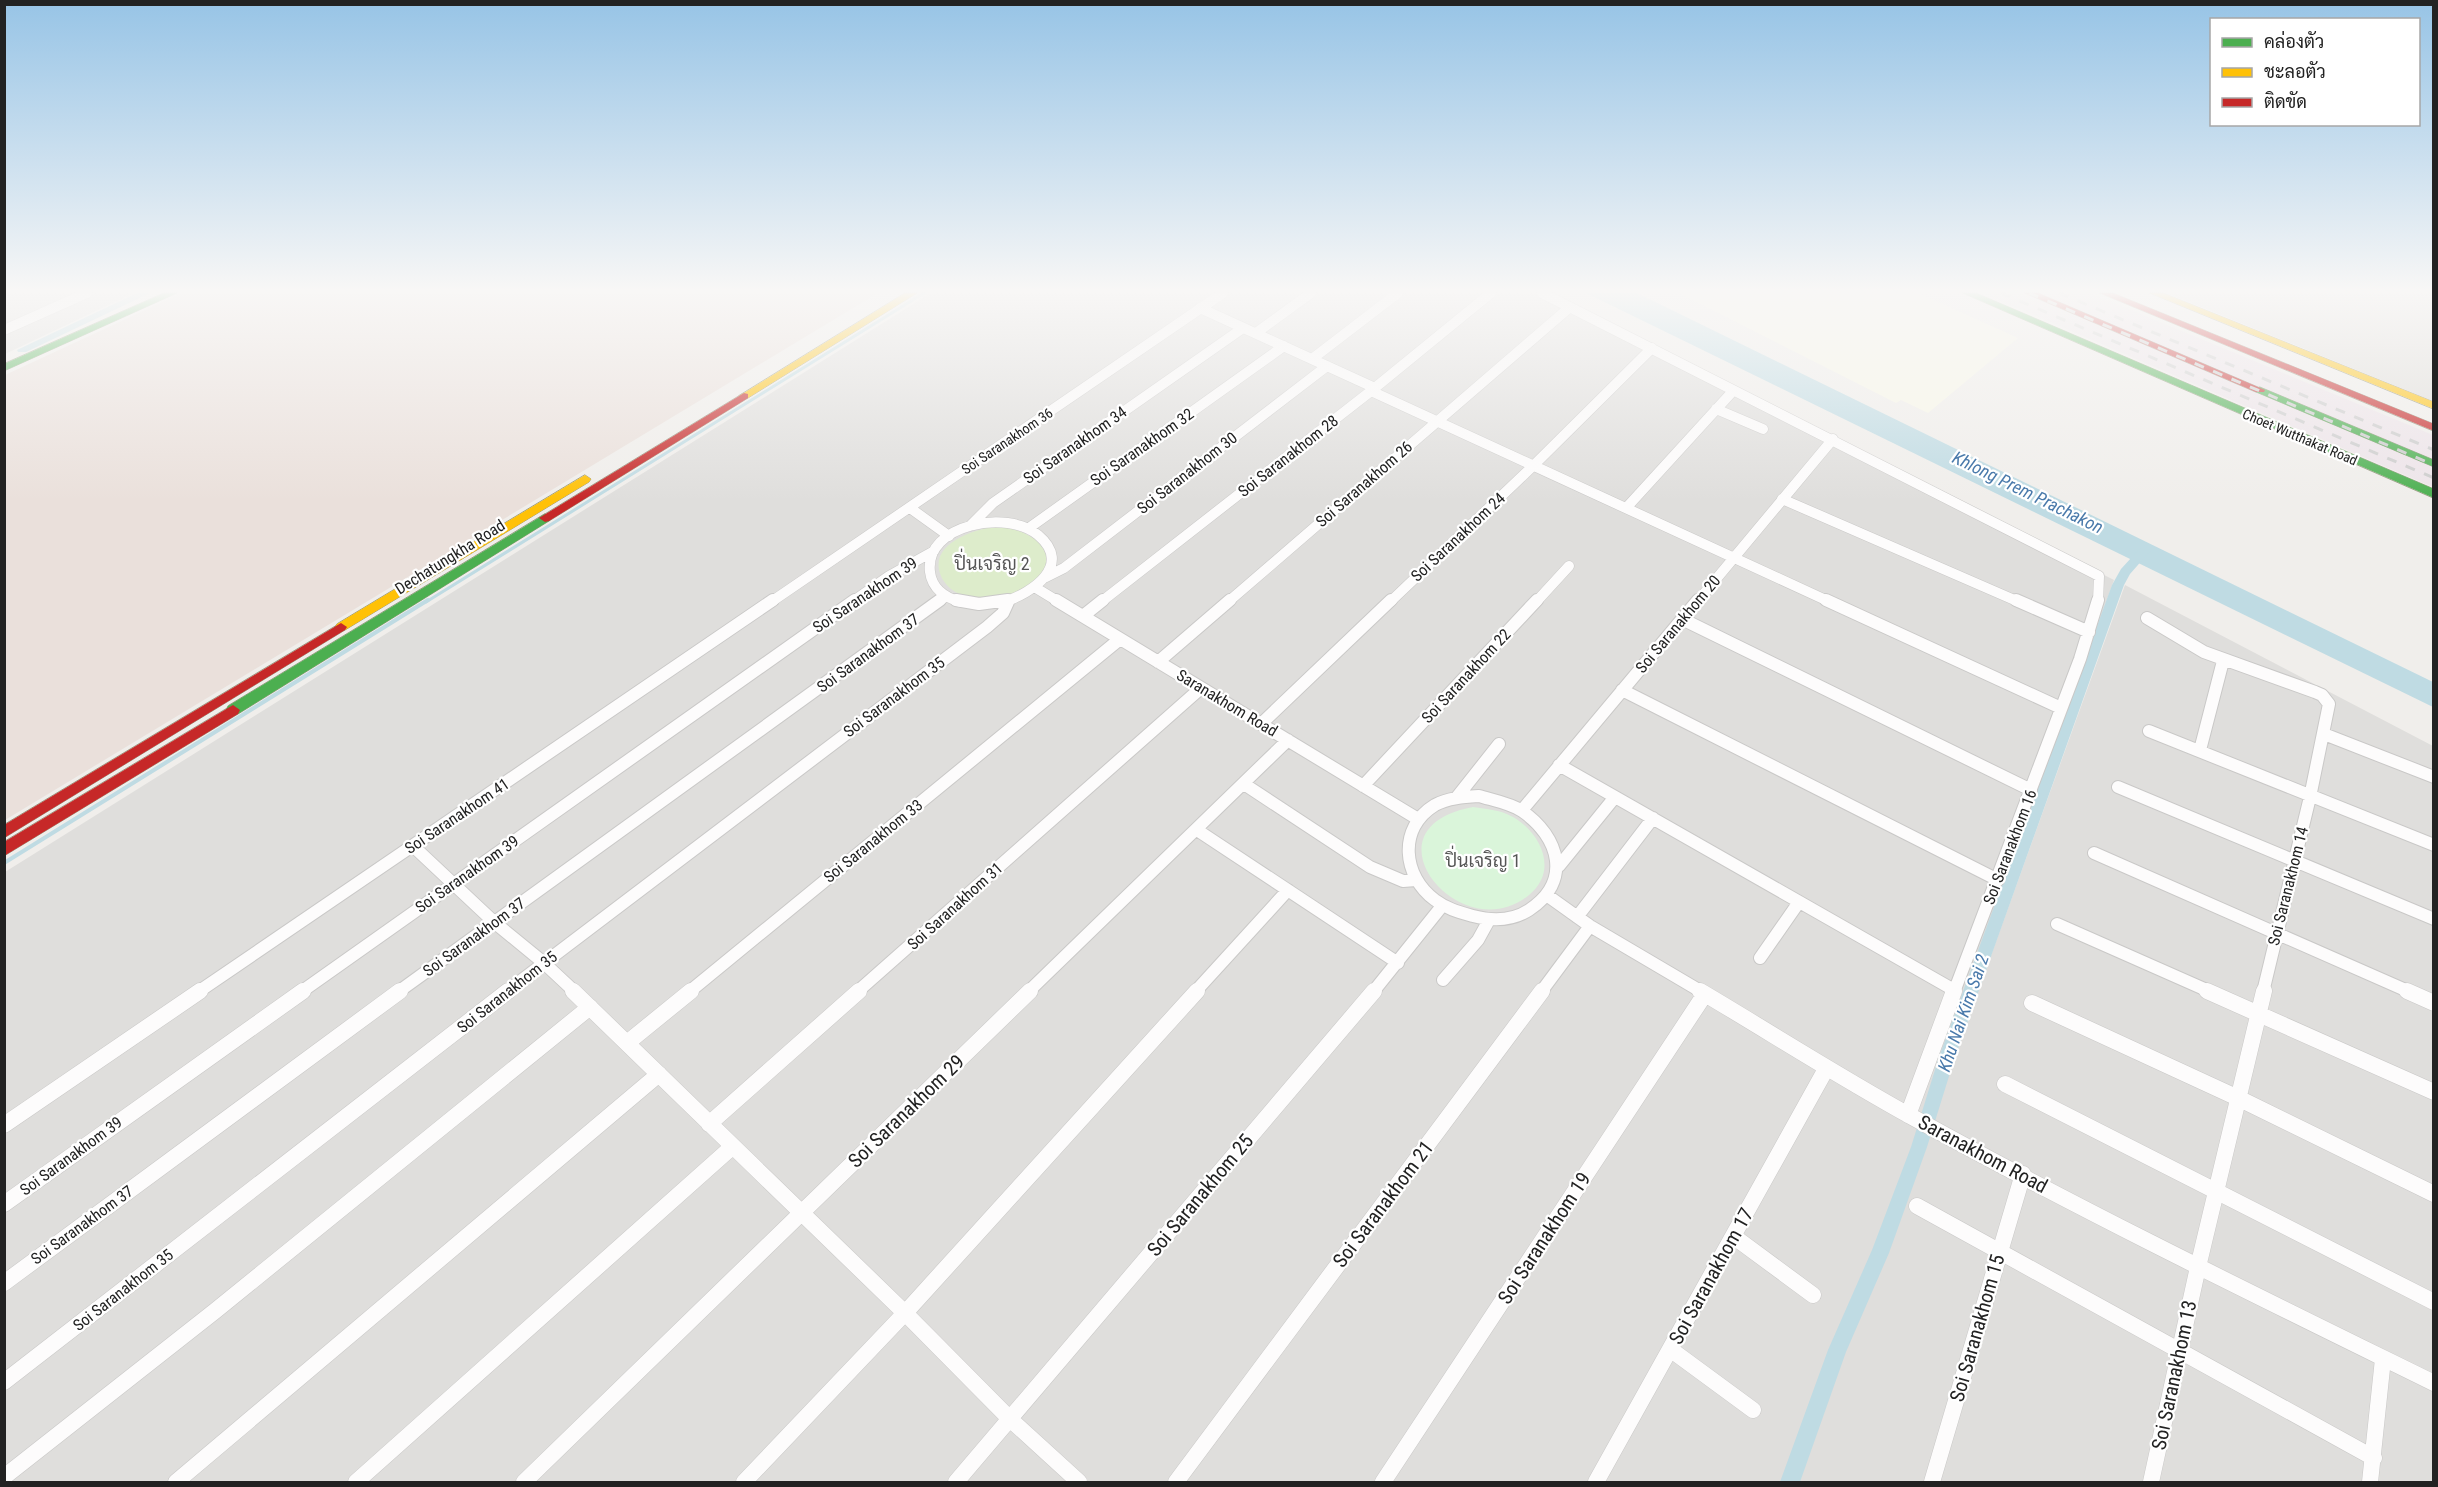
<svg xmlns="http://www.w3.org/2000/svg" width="2438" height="1487" viewBox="0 0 2438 1487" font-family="'Roboto Condensed',Sarabun,sans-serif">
  <rect width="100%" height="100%" fill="#f0eeeb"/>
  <path fill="#dfdedc" d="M5,293H134L5,354Z
    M931,293H1550L1729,386L2114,580L1924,1107L1934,1113L2125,585L2433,746V1482H5V872Z"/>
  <path fill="#ede4e9" d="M1983,293H2090L2433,435V487Z"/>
  <path fill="#f8f7e8" d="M1679,293H1918L2018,338L1928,413L1901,400L1896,403Z"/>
  <path fill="#eae0db" d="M182,293H878L5,820V375Z"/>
  <path fill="#e0deda" d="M2167,293H2433V401Z"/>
  <path fill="#ddeccb" d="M998,526C1030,530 1068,552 1032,583C1010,602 955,608 941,576C927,543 976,529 998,526Z"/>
  <path fill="#daf5da" d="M1473,807C1487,809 1501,810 1513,817C1541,833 1559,871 1529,895C1462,951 1358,828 1473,807Z"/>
  <path fill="#bfdbe3" d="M1586,293H1637L2433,682V707Z"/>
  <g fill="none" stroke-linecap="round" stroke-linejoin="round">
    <path stroke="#bfdbe3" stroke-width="3" d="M426,602L924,293"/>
    <path stroke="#bfdbe3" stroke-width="4" d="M4,863L428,600"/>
    <path fill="#bfdbe3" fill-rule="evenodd" d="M137,293H150L26,352H18L17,350Z
      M2146,545L2152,549L2130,574L2124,585L1955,1057L1927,1147L1889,1253L1846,1352L1800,1482H1780L1828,1350L1872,1250L1911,1147L1939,1057L2112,585L2121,569L2142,546Z"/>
    <defs>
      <path id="street-far2" d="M1542,293L2099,576L2098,602
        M1200,308L1375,388
        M4,330L87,293
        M1256,333L1311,293
        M1312,359L1398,293
        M1371,391L1830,602
        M1716,409L1763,429
        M1782,499L2019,602
        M1627,507L1733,391
        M910,508L949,536
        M970,526L993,503L1243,328
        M1029,528L1284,346
        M1046,577L1064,568L1327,366
        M1036,588L1059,602
        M771,602L1223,293
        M852,602L889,576L934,551
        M938,602L946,596
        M961,602C946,598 932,589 930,572C924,524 1008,509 1038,535C1074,565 1032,593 1004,602
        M1101,602L1371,391L1491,293
        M1228,602L1570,307
        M1390,602L1534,465L1652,348
        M1536,602L1569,566
        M1697,602L1833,439"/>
      <path id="street-far1" d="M956,600L979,604L1008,600
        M1056,600L1418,819
        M1826,600L2061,708
        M2016,600L2089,632
        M1083,616L1103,600
        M2147,618L2204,652L2315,692L2322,695L2329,704L2310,797L2263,992
        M1682,619L2031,790
        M1158,662L1230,600
        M1622,690L1998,880
        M1261,724L1391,600
        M2149,731L2434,845
        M2324,734L2434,777
        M2200,750L2223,661
        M1559,765L1954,990
        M1244,784L1370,867L1403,881L1416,880
        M1363,786L1537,600
        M2118,787L2434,919
        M1479,796C1492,800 1510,803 1522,811C1560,837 1572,882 1529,910C1512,921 1492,921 1473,916C1459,912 1447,909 1435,900C1403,877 1397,828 1435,805C1448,798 1464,797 1479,796Z
        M1457,797L1499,744
        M1523,809L1698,600
        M1197,830L1398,963
        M413,846L494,922L544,963L575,992
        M2094,853L2410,992
        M1559,866L1615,797
        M1548,896L1590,926L1702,992
        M1577,917L1653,818
        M2057,924L2211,992
        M1760,958L1799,902
        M1443,980L1478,940L1489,920
        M198,992L773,600
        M301,992L855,600
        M398,992L940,600
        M506,992L987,627L1003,613L1008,602
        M689,992L1120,639
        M857,992L1201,688
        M1028,992L1288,740
        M1195,992L1288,890
        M1373,992L1442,906
        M1541,992L1590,926
        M1954,992L2080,659L2098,600"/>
      <path id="street" d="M573,991L905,1313L1010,1419L1079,1482
        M1700,991C1771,1033 1841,1078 1914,1118C2084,1212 2259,1297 2434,1383
        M2207,991L2434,1092
        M2407,991L2434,1003
        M2032,1003L2238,1098L2434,1194
        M627,1043L691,991
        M2005,1084L2434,1302
        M1908,1115L1954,991
        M709,1124L859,991
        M4,1125L200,991
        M4,1204L303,991
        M1917,1206L2374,1458
        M1733,1236L1813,1295
        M4,1283L400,991
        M1670,1349L1753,1410
        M4,1382L508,991
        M4,1477L215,1311L590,1007
        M176,1482L659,1074
        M356,1482L732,1147
        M524,1482L1030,991
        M744,1482L905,1313L1197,991
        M956,1482L1374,991
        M1176,1482L1542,991
        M1383,1482L1705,994
        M1596,1482L1826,1069
        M1932,1482L2023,1174
        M2151,1482L2198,1267L2264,991
        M2370,1482L2383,1359"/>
      <path id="fast" d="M164,293H177L4,371V364Z
        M1963,293H1976L2434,489V498Z
        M2260,387L2434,460V467L2256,392L2255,390Z
        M545,514L551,518L549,521L238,714H228L226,710L228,706Z"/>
      <path id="slow" d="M905,293H917L748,398H740L739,396Z
        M2150,293H2163L2434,402V409Z
        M585,475L591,479L589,482L345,630H337L335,627L337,624Z"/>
      <path id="jam" d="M2025,293H2038L2265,390L2264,392H2256Z
        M2100,293H2113L2434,424V431Z
        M744,393L748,394V398L549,521L545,522L539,518Z
        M341,623L347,627L345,630L4,838V825Z
        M233,705L240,710L238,714L4,856V842Z"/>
    </defs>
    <use href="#street-far2" stroke="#c9c8c7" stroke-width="11"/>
    <use href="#street-far1" stroke="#c9c8c7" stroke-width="14"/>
    <use href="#street" stroke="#c9c8c7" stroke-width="17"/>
    <use href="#fast" stroke="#999a82" stroke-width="1"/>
    <use href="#slow" stroke="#999a82" stroke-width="1"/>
    <use href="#jam" stroke="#999a82" stroke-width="1"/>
    <use href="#street-far2" stroke="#fdfcfc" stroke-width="10"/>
    <use href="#street-far1" stroke="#fdfcfc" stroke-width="12"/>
    <use href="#street" stroke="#fdfcfc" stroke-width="16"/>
    <use href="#fast" fill="#4caf50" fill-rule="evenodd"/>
    <use href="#slow" fill="#ffc107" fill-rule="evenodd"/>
    <use href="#jam" fill="#c62828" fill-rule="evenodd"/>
    <path stroke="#ccc" stroke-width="3" stroke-dasharray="10 10" stroke-linecap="butt" d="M2001,293L2434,478
      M2029,293L2434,465
      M2059,293L2434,450"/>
  </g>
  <linearGradient id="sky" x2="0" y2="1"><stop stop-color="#97c4e6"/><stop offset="0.58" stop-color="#f8f7f6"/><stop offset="1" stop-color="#f8f7f6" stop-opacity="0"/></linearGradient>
  <rect width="2438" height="501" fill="url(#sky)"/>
  <g text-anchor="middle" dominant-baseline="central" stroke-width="4.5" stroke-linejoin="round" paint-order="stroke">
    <g font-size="14" fill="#222" stroke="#fff">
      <text transform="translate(2300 437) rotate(23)">Choet Wutthakat Road</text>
      <text transform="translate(1007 441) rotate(-34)">Soi Saranakhom 36</text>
    </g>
    <g font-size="16" fill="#222" stroke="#fff">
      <text transform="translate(1075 445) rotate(-35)">Soi Saranakhom 34</text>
      <text transform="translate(1142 447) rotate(-35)">Soi Saranakhom 32</text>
      <text transform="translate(1288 456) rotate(-38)">Soi Saranakhom 28</text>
      <text transform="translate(1187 473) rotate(-38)">Soi Saranakhom 30</text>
      <text transform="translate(1364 484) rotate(-41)">Soi Saranakhom 26</text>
      <text transform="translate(1458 537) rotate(-43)">Soi Saranakhom 24</text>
      <text transform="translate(450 557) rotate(-32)">Dechatungkha Road</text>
      <text transform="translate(865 595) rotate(-34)">Soi Saranakhom 39</text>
      <text transform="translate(1678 624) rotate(-50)">Soi Saranakhom 20</text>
      <text transform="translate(868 653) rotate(-36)">Soi Saranakhom 37</text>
      <text transform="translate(1466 676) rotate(-47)">Soi Saranakhom 22</text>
      <text transform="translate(894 697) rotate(-37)">Soi Saranakhom 35</text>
      <text transform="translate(1227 703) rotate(31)">Saranakhom Road</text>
      <text transform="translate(457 816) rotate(-34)">Soi Saranakhom 41</text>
      <text transform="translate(873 841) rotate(-39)">Soi Saranakhom 33</text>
      <text transform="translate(2010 847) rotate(-69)">Soi Saranakhom 16</text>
      <text transform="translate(467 874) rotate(-35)">Soi Saranakhom 39</text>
      <text transform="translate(2288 886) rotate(-76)">Soi Saranakhom 14</text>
      <text transform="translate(955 906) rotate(-42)">Soi Saranakhom 31</text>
      <text transform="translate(474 937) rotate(-36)">Soi Saranakhom 37</text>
      <text transform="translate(507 992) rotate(-38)">Soi Saranakhom 35</text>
      <text transform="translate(71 1156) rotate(-36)">Soi Saranakhom 39</text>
      <text transform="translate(82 1225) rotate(-36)">Soi Saranakhom 37</text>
      <text transform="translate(123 1290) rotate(-38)">Soi Saranakhom 35</text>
    </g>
    <g font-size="18" font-style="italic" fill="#4a7aab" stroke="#fff">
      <text transform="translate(2028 492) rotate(26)">Khlong Prem Prachakon</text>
      <text transform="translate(1963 1013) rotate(-71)">Khu Nai Kim Sai 2</text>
    </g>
    <g font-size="18" fill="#555" stroke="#fff">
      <text x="992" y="563">ปิ่นเจริญ 2</text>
      <text x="1483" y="860">ปิ่นเจริญ 1</text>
    </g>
    <g font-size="20" fill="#222" stroke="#fff">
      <text transform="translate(906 1111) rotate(-44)">Soi Saranakhom 29</text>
      <text transform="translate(1983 1154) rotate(28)">Saranakhom Road</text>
      <text transform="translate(1200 1195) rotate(-50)">Soi Saranakhom 25</text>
      <text transform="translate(1383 1204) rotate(-53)">Soi Saranakhom 21</text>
      <text transform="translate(1544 1238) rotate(-57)">Soi Saranakhom 19</text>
      <text transform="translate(1711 1276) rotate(-61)">Soi Saranakhom 17</text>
      <text transform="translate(1977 1328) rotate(-74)">Soi Saranakhom 15</text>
      <text transform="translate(2174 1375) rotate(-78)">Soi Saranakhom 13</text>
    </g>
  </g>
  <rect width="2438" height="1487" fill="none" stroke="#222222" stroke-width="12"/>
  <rect x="2210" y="18" width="210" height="108" fill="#ffffff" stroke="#a7a7a7" stroke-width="1.5"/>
  <rect x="2222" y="38" width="30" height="9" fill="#4caf50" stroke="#a7a7a7" stroke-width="1.5"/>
  <text x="2264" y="48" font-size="18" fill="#222222">คล่องตัว</text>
  <rect x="2222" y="68" width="30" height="9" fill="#ffc107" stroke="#a7a7a7" stroke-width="1.5"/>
  <text x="2264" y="78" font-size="18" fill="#222222">ชะลอตัว</text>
  <rect x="2222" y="98" width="30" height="9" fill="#c62828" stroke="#a7a7a7" stroke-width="1.5"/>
  <text x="2264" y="108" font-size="18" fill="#222222">ติดขัด</text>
</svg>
